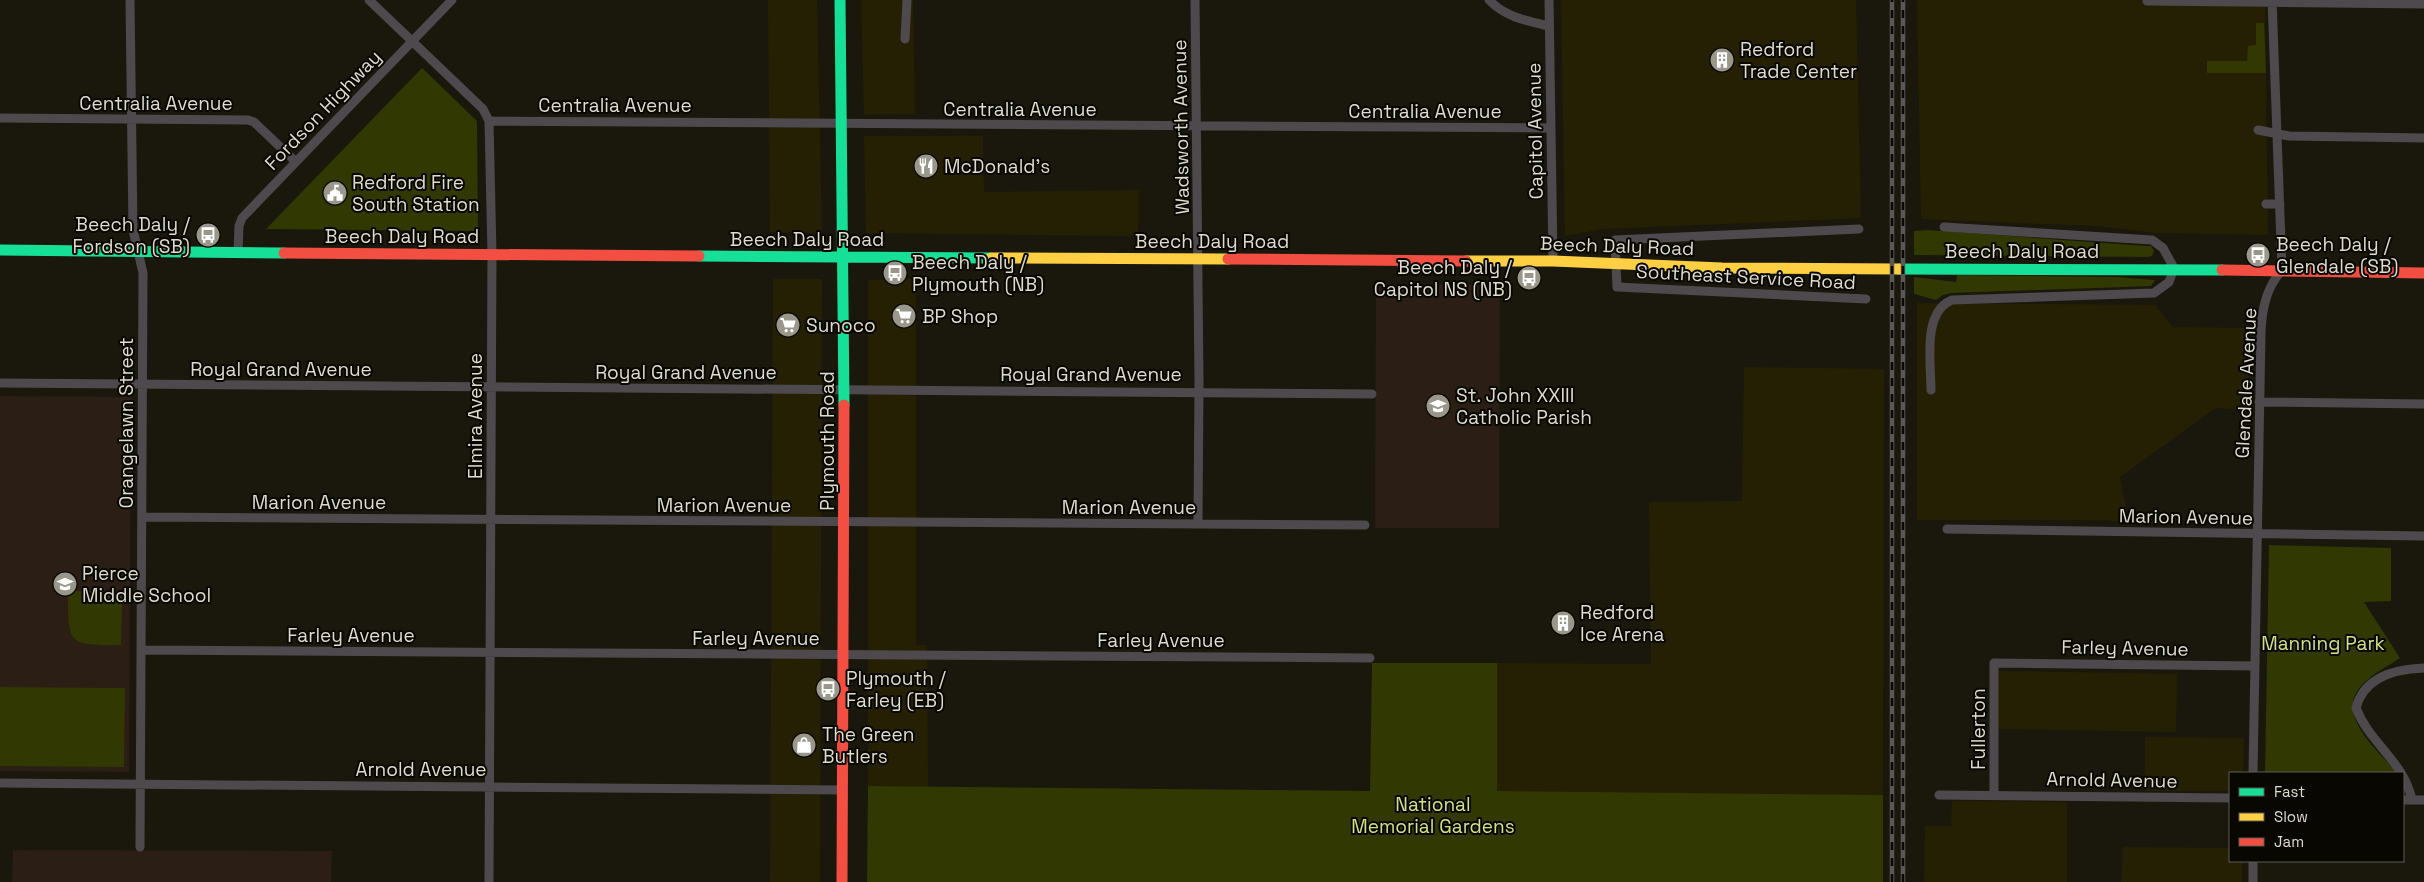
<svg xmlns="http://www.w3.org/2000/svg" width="2424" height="882" viewBox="0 0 2424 882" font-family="'Space Grotesk',sans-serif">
  <rect width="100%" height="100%" fill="#1a180c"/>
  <path fill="#252004" d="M768,0H817L822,233L770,232Z
    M861,0H913L915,114L864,115Z
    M1561,0H1856L1861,218L1603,229L1565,236Z
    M1917,0H2265L2268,235L2156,233L2097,226L1921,219Z
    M864,136H983L984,192L1139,190L1138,236L866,233Z
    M773,279H822L820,882H770Z
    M916,279V645H927L928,787L868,786V280Z
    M1917,303L2155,305L2173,327L2249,328V410L2216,408L2120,477L2127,513L2132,523L2106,520H1917Z
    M1744,367L1884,369L1883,795L1497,791V663L1651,664L1649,502L1742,501Z
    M1998,671L2177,674L2176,732L1997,729Z
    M2145,737L2244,738L2243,773H2230V791H2145Z
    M1952,801L2067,802V882H1924L1925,826H1951Z
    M2123,847L2230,848V861H2242V882H2121Z"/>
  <path fill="#2b1e14" d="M1376,284L1500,285L1499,528H1375Z
    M0,396L131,397L129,772L0,771Z
    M13,850L332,851L331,882H12Z"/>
  <path fill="#313802" d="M2256,23H2264L2266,73H2207V61H2247L2248,46L2256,45Z
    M422,68L477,121L478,231L266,229Z
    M1927,230L2146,246H2151L2154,251L2152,256L2148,257L1914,255V231Z
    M1957,275L2117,277L2155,280L2151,286L1951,293L1943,295L1936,300L1914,294V277L1956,282Z
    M2269,545L2391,548V601L2364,602L2400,658C2388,666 2374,673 2364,683C2332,713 2377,749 2397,773H2265Z
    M68,591H115L122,597L121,645C67,646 68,644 68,591Z
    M1372,663H1497V791L1883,795V882H867L868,786L1370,791Z
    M0,687L125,688L124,767L0,766Z"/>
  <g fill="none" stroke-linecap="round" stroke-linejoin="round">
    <path stroke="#4e494d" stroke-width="9" d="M130,0L133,230L143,273L140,847
      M369,0L483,109L489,121L492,254L489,882
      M1195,0L1199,381L1198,523
      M1489,0C1505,17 1527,21 1549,26
      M1549,0L1553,261
      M2147,1L2424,4
      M905,39L907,0
      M0,118L248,120L254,122L296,162
      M489,121L1551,128
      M2258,130L2289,136L2424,138
      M2266,204H2280
      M1859,229L1615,240L1617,287L1866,299
      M238,252L239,226L242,218L452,0
      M0,383L1372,394
      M1931,390C1931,363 1922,312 1952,300L2154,293L2169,282L2174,268L2163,248L2152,240L1944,227
      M2259,402L2424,404
      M142,517L1365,525
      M1947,529L2424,536
      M142,650L1370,658
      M2253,773L2261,332C2262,309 2266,288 2282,270L2272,0
      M0,783L842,790
      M1939,795L2230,798
      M1994,796V663L2255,666
      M2403,800H2424
      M2412,800C2404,761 2370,744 2356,708C2364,677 2395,669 2424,668
      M2253,861V882"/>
    <path stroke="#16e098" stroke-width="11" d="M840,0L844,405
      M0,250L284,253
      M699,256L991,258
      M1899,269L2222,270"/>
    <path stroke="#ffcf43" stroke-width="11" d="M991,258L1228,259
      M1466,261H1553L1722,268L1899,269"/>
    <path stroke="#f24e42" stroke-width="11" d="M284,253L699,256
      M1228,259L1466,261
      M2222,270L2424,273
      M842,882L844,405"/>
    <defs>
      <path id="rail" d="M1892,882V0
        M1903,882V0"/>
    </defs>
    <use href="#rail" stroke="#5b5757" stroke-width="4.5"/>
    <use href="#rail" stroke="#080701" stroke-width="2.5" stroke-dasharray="8" stroke-linecap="butt"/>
  </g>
  <defs>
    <symbol id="building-disc" viewBox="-11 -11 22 22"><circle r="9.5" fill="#9a978a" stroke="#080701"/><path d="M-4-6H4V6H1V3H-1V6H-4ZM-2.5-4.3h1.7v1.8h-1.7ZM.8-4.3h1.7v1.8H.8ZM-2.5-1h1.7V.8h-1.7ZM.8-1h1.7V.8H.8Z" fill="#fff"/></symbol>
    <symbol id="restaurant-disc" viewBox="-11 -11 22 22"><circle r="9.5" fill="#9a978a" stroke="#080701"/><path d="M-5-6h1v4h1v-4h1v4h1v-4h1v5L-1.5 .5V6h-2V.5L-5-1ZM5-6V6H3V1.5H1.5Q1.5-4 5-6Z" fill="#fff"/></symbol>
    <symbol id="civic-disc" viewBox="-11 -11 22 22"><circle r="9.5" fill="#9a978a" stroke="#080701"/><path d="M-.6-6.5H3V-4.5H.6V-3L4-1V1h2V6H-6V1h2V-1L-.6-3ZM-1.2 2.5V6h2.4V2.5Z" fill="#fff"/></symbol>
    <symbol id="bus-disc" viewBox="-11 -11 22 22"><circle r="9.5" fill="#9a978a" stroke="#080701"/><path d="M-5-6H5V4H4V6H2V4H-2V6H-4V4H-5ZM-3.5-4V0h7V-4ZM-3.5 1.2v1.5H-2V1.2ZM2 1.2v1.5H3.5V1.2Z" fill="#fff"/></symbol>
    <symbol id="supermarket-disc" viewBox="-11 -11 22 22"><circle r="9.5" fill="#9a978a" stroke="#080701"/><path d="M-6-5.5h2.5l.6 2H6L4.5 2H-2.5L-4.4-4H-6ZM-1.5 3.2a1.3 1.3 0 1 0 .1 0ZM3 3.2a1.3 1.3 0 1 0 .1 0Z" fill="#fff"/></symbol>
    <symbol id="school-disc" viewBox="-11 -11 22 22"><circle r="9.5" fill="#9a978a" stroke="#080701"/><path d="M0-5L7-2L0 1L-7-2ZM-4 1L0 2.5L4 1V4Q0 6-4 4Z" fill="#fff"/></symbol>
    <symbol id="shop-disc" viewBox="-11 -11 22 22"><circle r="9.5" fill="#9a978a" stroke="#080701"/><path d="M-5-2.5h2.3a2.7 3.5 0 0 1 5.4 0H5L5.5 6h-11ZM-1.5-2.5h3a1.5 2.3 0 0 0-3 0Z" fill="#fff"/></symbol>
  </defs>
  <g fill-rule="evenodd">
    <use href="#building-disc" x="1708" y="46" width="28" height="28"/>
    <use href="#restaurant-disc" x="912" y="152" width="28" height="28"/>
    <use href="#civic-disc" x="321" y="179" width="28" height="28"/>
    <use href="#bus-disc" x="194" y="221" width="28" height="28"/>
    <use href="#bus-disc" x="2244" y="241" width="28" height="28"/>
    <use href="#bus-disc" x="881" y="259" width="28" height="28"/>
    <use href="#bus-disc" x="1515" y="264" width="28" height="28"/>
    <use href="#supermarket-disc" x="890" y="302" width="28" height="28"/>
    <use href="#supermarket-disc" x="774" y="311" width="28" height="28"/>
    <use href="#school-disc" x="1424" y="392" width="28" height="28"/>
    <use href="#school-disc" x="51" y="570" width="28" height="28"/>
    <use href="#building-disc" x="1549" y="609" width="28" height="28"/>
    <use href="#bus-disc" x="814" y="675" width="28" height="28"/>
    <use href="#shop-disc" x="790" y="731" width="28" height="28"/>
  </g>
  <g text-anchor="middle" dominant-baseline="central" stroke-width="4" stroke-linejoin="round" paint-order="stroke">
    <g font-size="19" fill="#dfdcce" stroke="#080701" text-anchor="start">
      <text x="1740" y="49">Redford<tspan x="1740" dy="22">Trade Center</tspan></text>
      <text x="944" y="166">McDonald's</text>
      <text x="352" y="182">Redford Fire<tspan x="352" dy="22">South Station</tspan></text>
      <text x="190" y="224" text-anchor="end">Beech Daly /<tspan x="190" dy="22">Fordson (SB)</tspan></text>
      <text x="2276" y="244">Beech Daly /<tspan x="2276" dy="22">Glendale (SB)</tspan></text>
      <text x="912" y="262">Beech Daly /<tspan x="912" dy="22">Plymouth (NB)</tspan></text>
      <text x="1512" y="267" text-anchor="end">Beech Daly /<tspan x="1512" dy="22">Capitol NS (NB)</tspan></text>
      <text x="922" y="316">BP Shop</text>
      <text x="806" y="325">Sunoco</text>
      <text x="1456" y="395">St. John XXIII<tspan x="1456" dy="22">Catholic Parish</tspan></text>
      <text x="82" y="573">Pierce<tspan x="82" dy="22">Middle School</tspan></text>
      <text x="1580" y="612">Redford<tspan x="1580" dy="22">Ice Arena</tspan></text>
      <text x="846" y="678">Plymouth /<tspan x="846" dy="22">Farley (EB)</tspan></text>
      <text x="822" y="734">The Green<tspan x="822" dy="22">Butlers</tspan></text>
    </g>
    <g font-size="19" fill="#dfdcce" stroke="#080701">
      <text x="156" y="103">Centralia Avenue</text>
      <text x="615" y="105">Centralia Avenue</text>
      <text x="1020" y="109">Centralia Avenue</text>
      <text transform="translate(323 110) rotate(-46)">Fordson Highway</text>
      <text x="1425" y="111">Centralia Avenue</text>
      <text transform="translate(1181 127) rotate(-91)">Wadsworth Avenue</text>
      <text transform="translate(1535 131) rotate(-91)">Capitol Avenue</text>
      <text x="402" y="236">Beech Daly Road</text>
      <text x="807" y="239">Beech Daly Road</text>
      <text x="1212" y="241">Beech Daly Road</text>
      <text transform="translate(1617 246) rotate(2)">Beech Daly Road</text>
      <text x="2022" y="251">Beech Daly Road</text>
      <text transform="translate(1746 277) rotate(3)">Southeast Service Road</text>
      <text x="281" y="369">Royal Grand Avenue</text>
      <text x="686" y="372">Royal Grand Avenue</text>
      <text x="1091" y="374">Royal Grand Avenue</text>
      <text transform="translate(2246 383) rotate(-87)">Glendale Avenue</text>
      <text transform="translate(475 416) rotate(-90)">Elmira Avenue</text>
      <text transform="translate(126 423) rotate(-90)">Orangelawn Street</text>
      <text transform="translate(827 441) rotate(-90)">Plymouth Road</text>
      <text x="319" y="502">Marion Avenue</text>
      <text x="724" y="505">Marion Avenue</text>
      <text x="1129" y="507">Marion Avenue</text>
      <text transform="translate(2186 517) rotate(1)">Marion Avenue</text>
      <text x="351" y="635">Farley Avenue</text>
      <text x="756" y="638">Farley Avenue</text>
      <text x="1161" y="640">Farley Avenue</text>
      <text transform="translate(2125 648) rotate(1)">Farley Avenue</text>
      <text transform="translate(1978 729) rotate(-90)">Fullerton</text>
      <text x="421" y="769">Arnold Avenue</text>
      <text transform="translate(2112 780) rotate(1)">Arnold Avenue</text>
    </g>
    <g font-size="19" fill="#d1e187" stroke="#080701">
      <text x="2323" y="643">Manning Park</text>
      <text x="1433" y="804">National<tspan x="1433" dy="22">Memorial Gardens</tspan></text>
    </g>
  </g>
  <rect x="2229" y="772" width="175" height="90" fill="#080701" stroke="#5e5c53"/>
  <rect x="2239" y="788" width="25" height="8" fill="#16e098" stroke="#5e5c53"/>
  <text x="2274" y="797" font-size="15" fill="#dfdcce">Fast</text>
  <rect x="2239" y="813" width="25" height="8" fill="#ffcf43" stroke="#5e5c53"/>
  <text x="2274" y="822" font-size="15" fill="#dfdcce">Slow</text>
  <rect x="2239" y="838" width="25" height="8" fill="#f24e42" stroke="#5e5c53"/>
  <text x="2274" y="847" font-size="15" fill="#dfdcce">Jam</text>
</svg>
